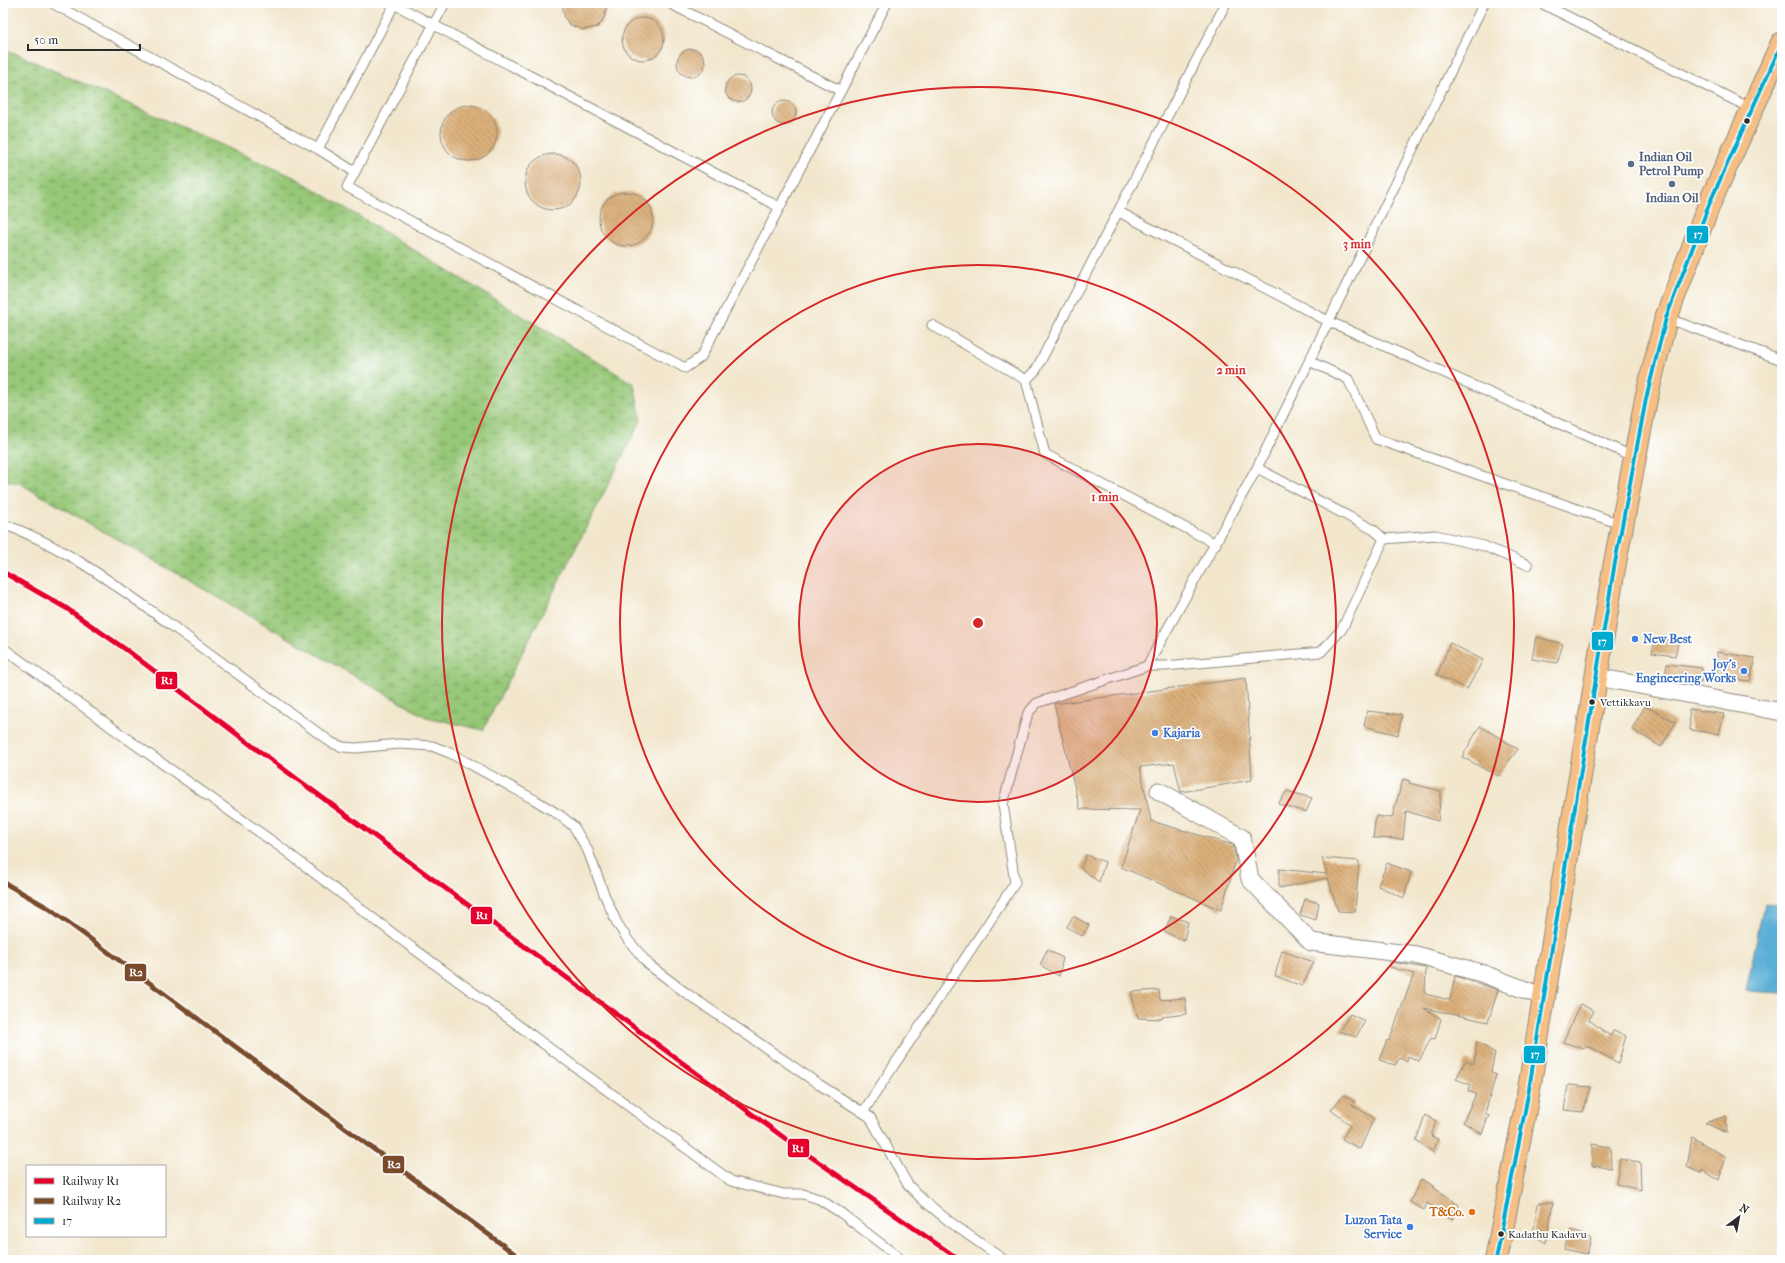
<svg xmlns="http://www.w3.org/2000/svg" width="1785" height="1263" viewBox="0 0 1785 1263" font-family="'IM FELL French Canon',serif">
  <defs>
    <pattern id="wetland-marsh" width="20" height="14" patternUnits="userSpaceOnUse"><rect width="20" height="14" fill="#97c878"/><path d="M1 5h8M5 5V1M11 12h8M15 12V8" fill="none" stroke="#7ba363"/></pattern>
    <pattern id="building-back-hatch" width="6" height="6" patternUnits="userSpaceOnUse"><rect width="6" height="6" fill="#dbb07b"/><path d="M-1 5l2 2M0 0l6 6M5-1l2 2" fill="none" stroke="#b28f65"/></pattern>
  </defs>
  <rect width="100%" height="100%" fill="#fff"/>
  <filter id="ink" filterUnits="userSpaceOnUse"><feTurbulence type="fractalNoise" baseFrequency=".025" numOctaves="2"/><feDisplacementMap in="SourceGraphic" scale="8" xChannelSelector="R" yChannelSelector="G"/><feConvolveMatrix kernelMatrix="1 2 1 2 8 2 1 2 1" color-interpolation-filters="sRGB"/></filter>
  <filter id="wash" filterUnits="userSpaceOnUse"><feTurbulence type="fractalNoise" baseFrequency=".012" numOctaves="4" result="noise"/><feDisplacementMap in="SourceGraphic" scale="16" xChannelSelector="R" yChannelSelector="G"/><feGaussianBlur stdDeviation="0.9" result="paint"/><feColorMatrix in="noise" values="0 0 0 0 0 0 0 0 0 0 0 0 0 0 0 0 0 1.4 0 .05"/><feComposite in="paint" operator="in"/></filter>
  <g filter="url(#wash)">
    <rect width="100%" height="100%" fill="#f2e7cd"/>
    <path fill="url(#wetland-marsh)" stroke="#617a52" d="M3,48L296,178L634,384L641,420L483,730L426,717L19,483L3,480Z"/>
    <path fill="#58afd5" stroke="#426d80" d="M1764,903L1782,906V993L1746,991Z"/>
    <g id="blocks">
      <path fill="url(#building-back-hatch)" d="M563,3H607L605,15L602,22L597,27L582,30L569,24L565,18L563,11Z
        M622 39a21 21 0 1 1 42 0a21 21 0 1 1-42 0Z
        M677 63a14 14 0 1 1 28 0a14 14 0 1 1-28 0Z
        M725 89a13 13 0 1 1 26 0a13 13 0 1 1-26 0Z
        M772 113a12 12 0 1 1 24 0a12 12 0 1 1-24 0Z
        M441 133a28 28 0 1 1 56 0a28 28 0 1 1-56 0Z
        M525 182a28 28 0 1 1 56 0a28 28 0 1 1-56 0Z
        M599 219a27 27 0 1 1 54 0a27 27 0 1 1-54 0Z
        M1536,637L1563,644L1557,663L1532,659Z
        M1655,638L1679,639L1675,656L1652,653Z
        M1450,643L1483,660L1467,689L1437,675Z
        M1717,652L1755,658L1750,681L1718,678Z
        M1667,664L1702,668L1701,682H1678L1665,676Z
        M1246,678L1252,780L1181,792L1174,763L1140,767L1151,821L1233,845L1236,860L1221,910L1121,867L1140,810L1080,809L1054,704Z
        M1645,706L1676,722L1661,747L1632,729Z
        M1689,709L1724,714L1719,734L1690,730Z
        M1367,711L1402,715L1398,735L1364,726Z
        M1480,726L1518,749L1498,776L1462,757Z
        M1403,779L1410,781L1409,783L1441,791L1438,821L1406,811L1403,839L1373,838L1376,816L1392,818Z
        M1287,791L1312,798L1306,812L1278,804Z
        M1086,855L1105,862L1099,882L1081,868Z
        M1322,858L1359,861L1355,912L1338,911L1328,878L1279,888V869L1327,874Z
        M1387,863L1411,872L1404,898L1378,886Z
        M1305,899L1319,903L1316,920L1300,915Z
        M1073,916L1089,925L1082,936L1067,927Z
        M1171,916L1188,922L1184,940L1164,932Z
        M1047,950L1063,958L1059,976L1040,965Z
        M1282,951L1314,962L1302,986L1275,976Z
        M1391,962L1426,968L1425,994L1450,1000L1455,976L1498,990L1488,1022L1424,1008L1441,1019L1435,1039L1431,1038L1419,1061L1408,1056L1407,1062L1400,1058L1395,1065L1379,1060L1387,1040L1389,1041L1414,974L1390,967Z
        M1159,990L1160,1000L1185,998L1187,1014L1162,1017V1019L1138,1018L1131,992Z
        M1580,1004L1594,1011L1589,1020L1610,1036L1614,1030L1626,1036L1618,1063L1586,1045L1584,1049L1563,1042Z
        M1350,1014L1365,1021L1356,1037L1339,1031Z
        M1477,1042L1495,1053L1491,1072L1496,1075L1485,1113L1489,1115L1482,1134L1463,1122L1476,1094L1468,1091L1471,1085L1456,1079L1466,1060L1474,1064Z
        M1568,1085L1591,1087L1583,1112L1564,1110Z
        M1343,1095L1355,1102L1352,1105L1374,1118L1360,1149L1342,1139L1350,1125L1331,1110Z
        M1425,1115L1436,1121L1431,1136L1438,1139L1433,1152L1416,1141Z
        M1726,1116L1727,1133L1705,1123Z
        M1692,1137L1726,1157L1719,1180L1702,1170L1701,1173L1687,1167Z
        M1592,1144L1610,1147L1611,1168L1592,1166Z
        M1620,1159L1640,1162L1641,1190L1616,1184Z
        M1421,1179L1434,1186V1188L1459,1205L1452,1220L1427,1203L1424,1210L1410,1202Z
        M1538,1203H1553L1546,1243L1533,1235Z
        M1571,1230L1591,1239L1587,1254L1564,1249Z"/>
    </g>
  </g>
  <g filter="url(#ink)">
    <use href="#blocks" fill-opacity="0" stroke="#8e897c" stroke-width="1"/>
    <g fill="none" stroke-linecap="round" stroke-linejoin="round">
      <defs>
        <path id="lane" d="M52,3L318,149L355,172
          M445,3L347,187L685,368L701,357L887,3
          M669,3L841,91
          M1541,3L1752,109
          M394,4L779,207
          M318,149L395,3
          M1119,212L1328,321L1634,457
          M1666,318L1782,360
          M932,325L1026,380L1045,454L1216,544
          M1309,361L1348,379L1376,439L1623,525
          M1026,380L1036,370L1226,3
          M1257,468L1374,530L1384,539L1435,535L1484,546L1528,565
          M3,524C65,546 118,587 171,625C225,665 278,704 332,743L343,747L356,748L399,744L432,746L450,753L535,800L561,816L574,827L588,851L604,894L617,923L628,940L649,965L686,993L820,1085L870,1117L908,1185L923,1200L950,1222L1004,1260
          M3,648L129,740L279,846L395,935L731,1181L784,1194H803L819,1199L841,1213L902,1260
          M1147,666L1257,468L1484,3
          M863,1112L1015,883L1003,804L1028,713L1037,703L1147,666H1165L1321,652L1342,629L1384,539"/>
        <path id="street" d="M1597,677L1782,712
          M1159,791L1242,838L1250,879L1311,942L1416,955L1481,973L1544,997"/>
        <path id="primary" d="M1496,1260L1528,1095L1614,568L1646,399L1666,318L1710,202L1782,43"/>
      </defs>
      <use href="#lane" stroke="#8e897c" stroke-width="11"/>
      <use href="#street" stroke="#8e897c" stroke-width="19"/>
      <use href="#primary" stroke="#8e897c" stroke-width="24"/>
      <use href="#lane" stroke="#fff" stroke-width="9"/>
      <use href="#street" stroke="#fff" stroke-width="17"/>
      <use href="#primary" stroke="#f5bf86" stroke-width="22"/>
      <defs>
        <path id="bus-1" d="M1496,1260L1528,1095L1614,568L1646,399L1666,318L1710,202L1782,43"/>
      </defs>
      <use href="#bus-1" stroke="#fff" stroke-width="7"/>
      <use href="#bus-1" stroke="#00a9ce" stroke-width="4"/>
      <defs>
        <path id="rail-1" d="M3,572L66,608L128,651L259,751L794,1145L960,1260"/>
        <path id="rail-2" d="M3,882L50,909L523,1260"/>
      </defs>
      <use href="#rail-1" stroke="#fff" stroke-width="8"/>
      <use href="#rail-2" stroke="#fff" stroke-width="8"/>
      <use href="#rail-1" stroke="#e4002b" stroke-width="5"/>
      <use href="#rail-2" stroke="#7a4b2a" stroke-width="5"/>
    </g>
  </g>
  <circle cx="978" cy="623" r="179" fill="#d62828" fill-opacity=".12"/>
  <g fill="none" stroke="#d62828" stroke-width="2">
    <circle cx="978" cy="623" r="179"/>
    <circle cx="978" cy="623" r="358"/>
    <circle cx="978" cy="623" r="536"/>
  </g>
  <g fill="#2b2b2b" stroke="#fff" stroke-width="1.5">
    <circle cx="1747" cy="121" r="3.5"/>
    <circle cx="1592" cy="702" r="3.5"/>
    <circle cx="1501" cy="1234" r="3.5"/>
  </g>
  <g fill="#5c6f8a" stroke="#fff" stroke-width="1.5">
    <circle cx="1631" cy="164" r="4"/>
    <circle cx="1672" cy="184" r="4"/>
  </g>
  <g fill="#3f7fe0" stroke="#fff" stroke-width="1.5">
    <circle cx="1635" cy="639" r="4"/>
    <circle cx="1744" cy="671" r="4"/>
    <circle cx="1155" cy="733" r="4"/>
    <circle cx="1410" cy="1227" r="4"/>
  </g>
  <circle fill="#e8710a" stroke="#fff" stroke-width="1.5" cx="1472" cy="1212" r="4"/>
  <g text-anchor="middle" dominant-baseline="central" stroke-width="3.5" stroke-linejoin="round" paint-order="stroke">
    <g font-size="11" fill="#2b2b2b" stroke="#fff" text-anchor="start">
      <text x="1600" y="702">Vettikkavu</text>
      <text x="1508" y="1234">Kadathu Kadavu</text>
    </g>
    <g font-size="12" font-weight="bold" fill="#4e5e75" stroke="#fff" text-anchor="start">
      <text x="1639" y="157">Indian Oil<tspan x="1639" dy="14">Petrol Pump</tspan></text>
      <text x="1672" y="198" text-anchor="middle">Indian Oil</text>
    </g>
    <g font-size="12" font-weight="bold" fill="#366cbe" stroke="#fff" text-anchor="start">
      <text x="1643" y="639">New Best</text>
      <text x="1736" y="664" text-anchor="end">Joy's<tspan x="1736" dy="14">Engineering Works</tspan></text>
      <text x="1163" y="733">Kajaria</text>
      <text x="1402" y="1220" text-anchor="end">Luzon Tata<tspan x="1402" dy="14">Service</tspan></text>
    </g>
    <g font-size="12" font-weight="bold" fill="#c56008" stroke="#fff" text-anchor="end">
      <text x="1464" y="1212">T&amp;Co.</text>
    </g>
  </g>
  <circle cx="978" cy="623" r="6" fill="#d62828" stroke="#fff" stroke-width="2"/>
  <g font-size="12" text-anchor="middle" font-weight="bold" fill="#d62828" stroke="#fff" stroke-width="3.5" stroke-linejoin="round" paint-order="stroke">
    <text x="1357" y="248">3 min</text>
    <text x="1231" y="374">2 min</text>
    <text x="1105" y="501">1 min</text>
  </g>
  <g stroke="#fff" stroke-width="1.5">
    <rect x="1686" y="225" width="23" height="19" rx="4" fill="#00a9ce"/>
    <rect x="1591" y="631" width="23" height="20" rx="4" fill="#00a9ce"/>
    <rect x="155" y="671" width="23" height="19" rx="4" fill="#e4002b"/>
    <rect x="470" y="906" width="23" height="19" rx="4" fill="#e4002b"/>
    <rect x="124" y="963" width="23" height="19" rx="4" fill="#7a4b2a"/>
    <rect x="1523" y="1045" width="23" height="19" rx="4" fill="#00a9ce"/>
    <rect x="787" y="1138" width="23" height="20" rx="4" fill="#e4002b"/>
    <rect x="382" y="1155" width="23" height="19" rx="4" fill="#7a4b2a"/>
  </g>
  <g font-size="11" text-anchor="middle" font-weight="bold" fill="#fff">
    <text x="1698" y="238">17</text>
    <text x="1602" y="645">17</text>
    <text x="167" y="684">R1</text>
    <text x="482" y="919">R1</text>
    <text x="136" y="976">R2</text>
    <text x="1535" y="1058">17</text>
    <text x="798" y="1152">R1</text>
    <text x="394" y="1168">R2</text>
  </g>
  <rect width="1785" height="1263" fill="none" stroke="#fff" stroke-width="16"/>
  <rect x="26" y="1165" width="140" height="72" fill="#ffffff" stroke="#aaaaaa"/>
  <rect x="34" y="1178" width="20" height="6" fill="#e4002b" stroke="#aaaaaa"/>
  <text x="62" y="1185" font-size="12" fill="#2b2b2b">Railway R1</text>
  <rect x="34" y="1198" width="20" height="6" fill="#7a4b2a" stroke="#aaaaaa"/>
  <text x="62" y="1205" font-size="12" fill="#2b2b2b">Railway R2</text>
  <rect x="34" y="1218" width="20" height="6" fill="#00a9ce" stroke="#aaaaaa"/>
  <text x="62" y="1225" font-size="12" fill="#2b2b2b">17</text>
  <g transform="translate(1739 1217) rotate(32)" stroke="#ffffff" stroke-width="3" paint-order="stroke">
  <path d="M0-3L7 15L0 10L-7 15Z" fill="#2b2b2b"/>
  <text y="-6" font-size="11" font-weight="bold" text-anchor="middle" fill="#2b2b2b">N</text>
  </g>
  <path d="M28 44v6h112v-6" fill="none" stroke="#2b2b2b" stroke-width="2"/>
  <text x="34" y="44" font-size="12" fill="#2b2b2b" stroke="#ffffff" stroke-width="3" paint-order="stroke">50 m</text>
</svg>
